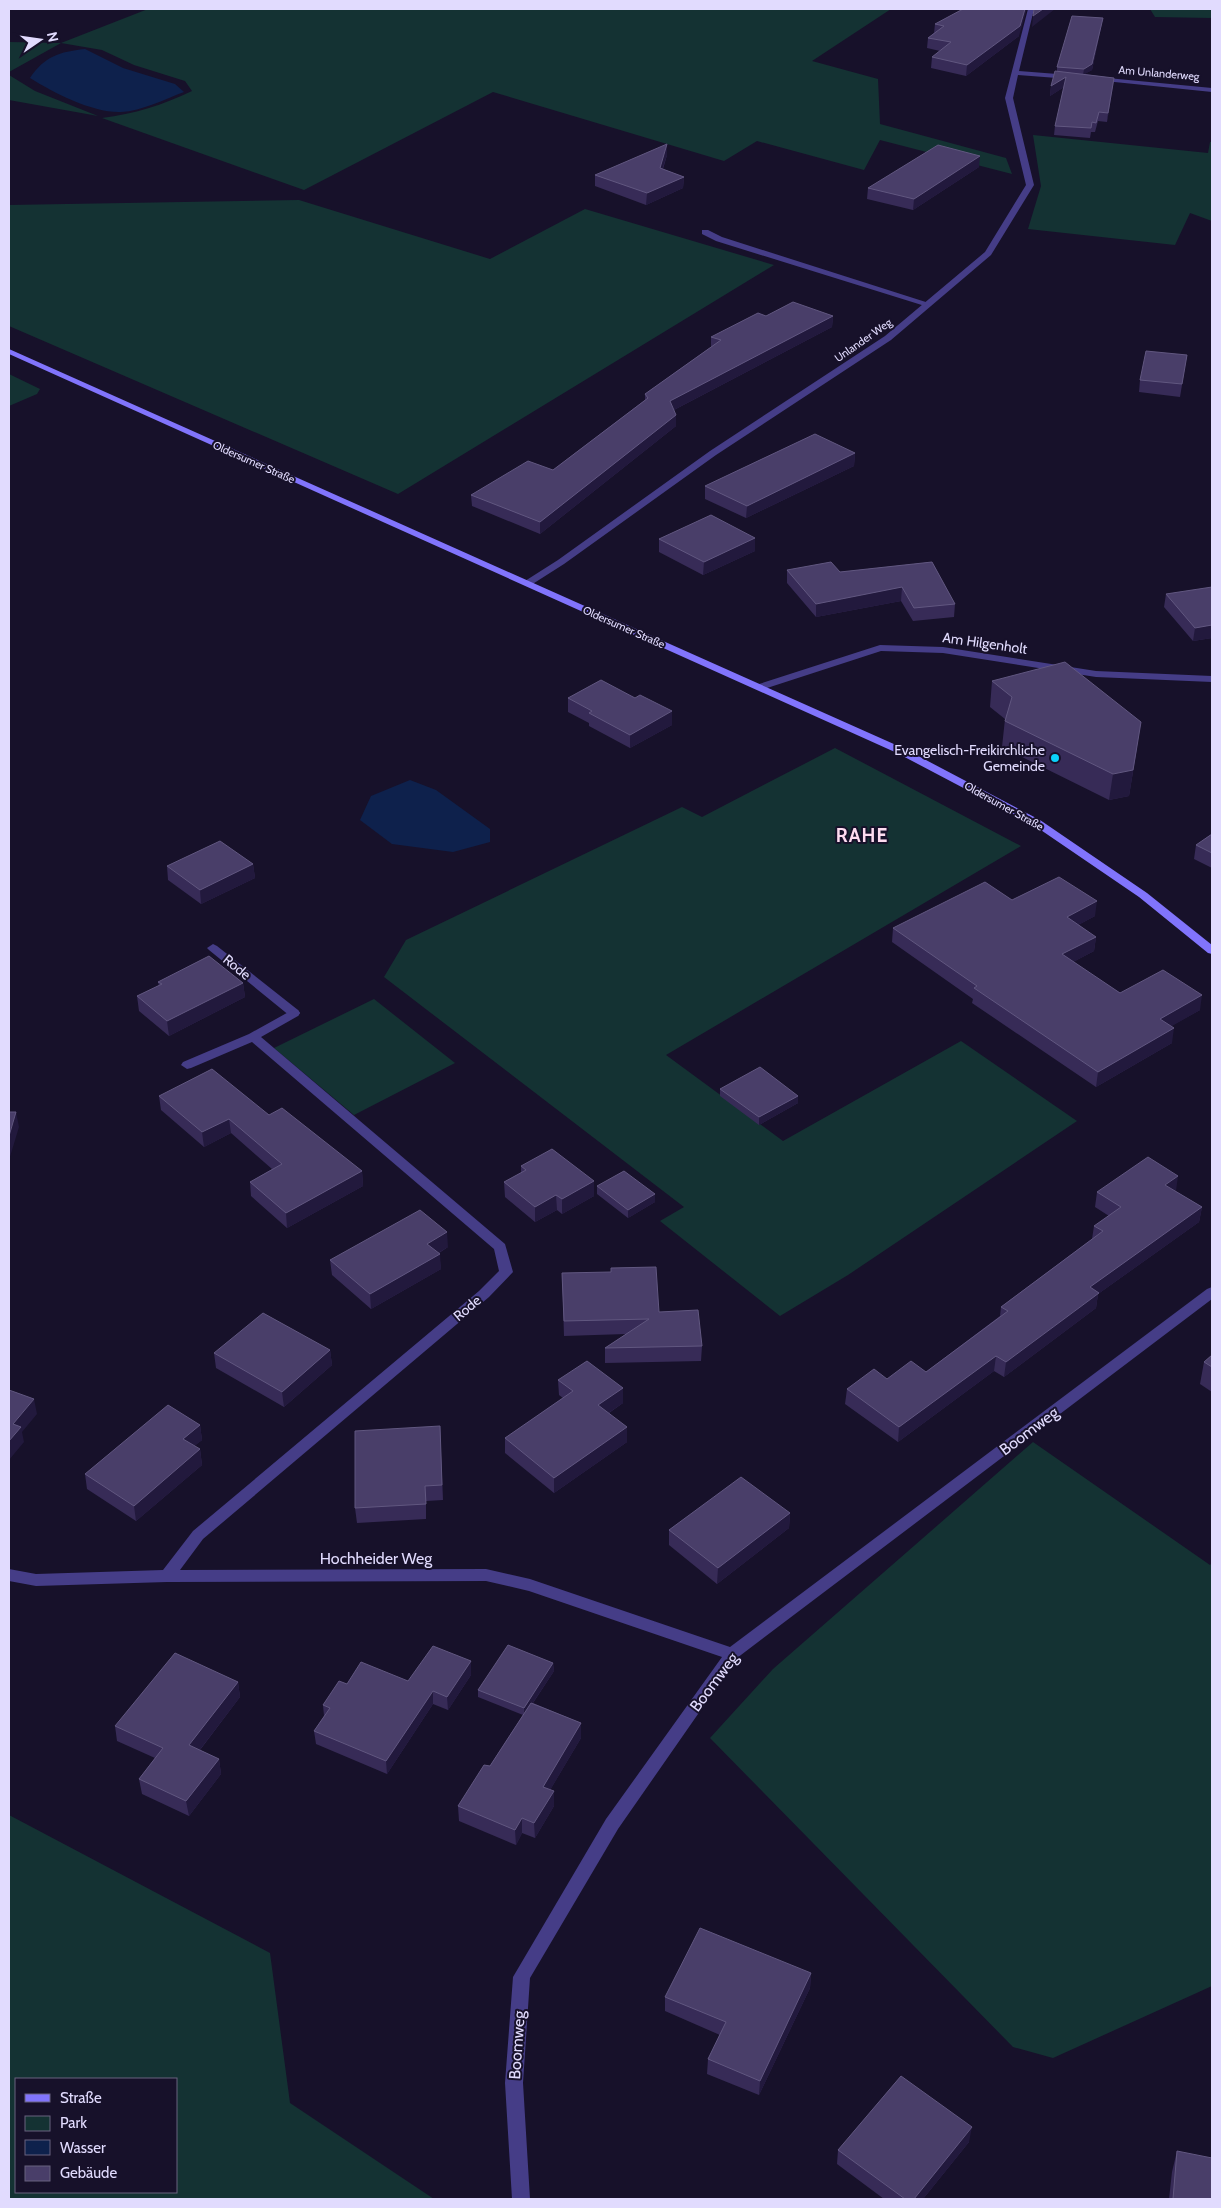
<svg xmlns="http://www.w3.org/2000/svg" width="1221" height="2208" viewBox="0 0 1221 2208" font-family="Cabin,sans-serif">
  <rect width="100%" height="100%" fill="#17112a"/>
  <path fill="#143233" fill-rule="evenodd" d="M148,9H891L812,61L878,79L880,124L1006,158L1012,174L880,140L864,170L757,141L724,161L493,92L304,190L102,118C134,114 163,105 192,91L185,81L134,65L102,50L61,43L9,72V42L61,43Z
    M1150,9H1212V18L1155,17Z
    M9,75L35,91L98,116L9,100Z
    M1033,135L1208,153L1210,142H1212V221L1190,213L1175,245L1028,229L1041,186Z
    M299,200L490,259L585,209L774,265L398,494L9,326V205Z
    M9,374L40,389L37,394L9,406Z
    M835,748L1021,846L666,1055L783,1141L961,1041L1077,1121L848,1275L780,1316L660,1221L684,1207L384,977L406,940L682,807L702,817Z
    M374,999L455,1063L354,1115L274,1048Z
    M1033,1442L1210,1565L1212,1563V1986L1053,2058L1013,2047L710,1738L773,1669Z
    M9,1815L270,1953L290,2103L434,2199H9ZM176,2079V2192H16V2079Z"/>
  <path fill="#0e214c" d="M85,49L123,68L175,84L184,92C165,99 142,111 121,112C93,113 54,93 30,78C45,56 59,52 85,49Z
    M410,780L436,790L490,829V842L453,852L392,844L360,820L371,796Z"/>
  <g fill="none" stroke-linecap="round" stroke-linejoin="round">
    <path fill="#453d87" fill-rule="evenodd" d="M702,230H708L722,237L932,304L925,306L716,241L702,234Z
      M213,944L217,946L298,1010L300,1013L298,1016H290L209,950L207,948Z"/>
    <path fill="#453d87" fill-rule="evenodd" d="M1028,9H1034L1019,71L1070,75L1074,77L1070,79L1018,75L1013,98L1034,185L991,255L891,340L716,455L564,564L531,585H525V581L558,560L710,451L885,336L985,252L1026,185L1005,98Z
      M1097,77L1212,88V92L1095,80V78Z
      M880,645L943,647L1096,671L1212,676V682L1096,677L943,653L881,651L764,689H756L755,687L756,685Z
      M294,1009L298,1010L300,1013L298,1016L261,1037L505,1244L513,1272L489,1297L203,1539L180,1570L486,1569L530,1579L730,1647L1207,1289L1212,1287V1299L737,1658L618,1829L530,1978L523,2083L530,2199H512L505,2083L513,1977L606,1819L722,1657L529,1591L486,1581L167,1582L36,1586L9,1581V1569L36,1574L163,1570L193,1531L479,1291L499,1271L494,1249L252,1042L191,1068L187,1069L181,1065L183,1062L249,1034Z"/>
    <path fill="#8174fc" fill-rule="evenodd" d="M9,349L905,749L1040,820L1147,893L1212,945V954L1208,953L1139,897L1032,824L897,753L9,354Z"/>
  </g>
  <path fill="#372b57" d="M1103,18L1092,70L1084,74L1114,78L1107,122L1098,121L1095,132H1091L1090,138L1054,135L1055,126L1064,87L1050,96L1051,86L1057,71V67Z
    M935,24L1019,36L966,76L931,68L932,57L940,51L927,48L928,38L934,33Z
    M667,155L663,169L684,177L683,188L646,205L595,186V175Z
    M979,167L913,210L867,199L868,188Z
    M766,316H833L832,327L674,410L676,426L540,534L472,506L471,495L553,470L645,400V394L711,347V337Z
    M1187,355L1180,397L1139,392L1140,380Z
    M855,453L854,466L746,518L705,499V486Z
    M755,538V551L703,575L659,552V539Z
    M932,562L955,604L954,617L913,621L901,601L816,617L787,583V570L840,572Z
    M1212,588V638L1193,641L1164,607L1166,594Z
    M992,681L1137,748L1129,796L1109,800L1002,747L1005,719L990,707Z
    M568,698H635L672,725L630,748L589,726V723L568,712Z
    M1212,834V868L1194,859L1196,845Z
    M253,864L255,878L201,904L168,880L167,866Z
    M1095,916L1078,925L1096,937L1094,951L1073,962L1120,993L1200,1010L1171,1026L1172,1043L1096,1087L972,1003L973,999L892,942L893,928Z
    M158,982L243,983L245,997L169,1036L139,1011L137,996L159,986Z
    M720,1089L798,1096V1103L759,1125L720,1096Z
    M159,1096L269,1115L362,1171L363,1186L287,1228L251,1196L250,1182L272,1169L231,1133L204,1147L161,1110Z
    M521,1166L594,1181V1196L562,1214L557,1210L535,1222L505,1197L504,1182L521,1173Z
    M597,1186L655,1202L628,1218L597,1194Z
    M1175,1191L1202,1207L1199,1222L1098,1294L1096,1308L1004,1377L994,1371L898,1442L845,1404L847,1389L887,1379L926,1372L1000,1316L1001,1307L1092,1239L1094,1226L1109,1216L1095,1207L1097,1192Z
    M448,1247L439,1253L441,1269L371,1309L332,1275L330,1260Z
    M562,1273L659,1312L702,1346L701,1361L605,1363V1348L626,1334L564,1336Z
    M330,1350L332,1365L284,1407L216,1368L214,1353Z
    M1212,1355V1392L1200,1384L1204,1362Z
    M558,1380L623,1388V1403L609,1413L627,1442L554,1493L505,1453V1438L563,1398L559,1395Z
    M200,1425L202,1440L194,1446L200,1449L202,1465L136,1521L87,1489L85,1474Z
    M440,1426L443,1500L426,1501V1519L357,1523L355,1508Z
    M790,1513L789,1528L717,1584L669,1545V1530Z
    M471,1661V1675L448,1710L433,1704L387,1774L316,1744L314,1731L324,1716L323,1705L347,1684L408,1681Z
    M553,1663L554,1671L533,1703L581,1723V1738L550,1790L554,1806L535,1838L522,1833L516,1845L459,1821L458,1806L490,1766L523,1715L478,1697V1690Z
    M238,1682L240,1697L200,1750L219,1759L221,1774L189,1816L142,1794L139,1779L155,1758L117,1741L115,1726Z
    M811,1973L810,1988L759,2095L707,2074L708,2059L720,2035L665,2011V1997Z
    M969,2142L923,2199H884L837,2164L838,2150Z
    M1177,2151L1212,2199H1169L1172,2172Z"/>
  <path fill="#22193d" d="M1025,9H1027L1019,36L966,76L967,65Z
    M1043,9H1055L1032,27L1033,16Z
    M1103,18L1092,70L1083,75L1084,69Z
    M1066,77V86L1050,96L1051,86Z
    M1114,78L1113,87L1107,122L1108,113Z
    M667,144V155L659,179L660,168Z
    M980,156L979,167L913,210L914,199Z
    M684,177L683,188L646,205L647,193Z
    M833,316L832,327L670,412V401Z
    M676,415V426L540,534V522Z
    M855,453L854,466L746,518L747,506Z
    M755,538V551L703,575L704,562Z
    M902,587L901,601L816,617V604Z
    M1212,625V638L1193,641L1195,628Z
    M672,711V725L630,748V735Z
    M1141,722L1129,796L1109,800L1113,774Z
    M253,864L255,878L201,904L200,890Z
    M1097,901L1095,916L1065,932L1067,917Z
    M1096,937L1094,951L1060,969L1062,954Z
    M243,983L245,997L169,1036L167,1021Z
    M1202,995L1200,1010L1158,1034L1160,1019Z
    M1174,1028L1172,1043L1096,1087L1098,1072Z
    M798,1096V1103L759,1125V1117Z
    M16,1112L19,1127L9,1160V1136Z
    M229,1119L231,1133L204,1147L202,1132Z
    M362,1171L363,1186L287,1228L286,1213Z
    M1178,1176L1176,1191L1165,1185Z
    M594,1181V1196L562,1214V1199Z
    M655,1194V1202L628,1218V1210Z
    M556,1195L557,1210L535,1222V1207Z
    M1202,1207L1199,1222L1098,1294L1096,1308L1004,1377L1006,1362L1090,1287Z
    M447,1232L448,1247L428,1259L427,1244Z
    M440,1254L441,1269L371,1309L370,1294Z
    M330,1350L332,1365L284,1407L282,1392Z
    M996,1356L994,1371L898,1442L899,1427Z
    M623,1388V1403L598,1420V1405Z
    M34,1399L37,1414L22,1432L24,1442L9,1460V1441L13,1424Z
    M200,1425L202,1440L185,1454L183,1439Z
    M627,1427V1442L554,1493V1478Z
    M200,1449L202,1465L136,1521L134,1506Z
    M790,1513L789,1528L717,1584L718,1568Z
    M471,1661V1675L448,1710L447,1697Z
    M553,1663L554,1671L524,1716V1708Z
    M238,1682L240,1697L192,1760L189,1745Z
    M433,1691V1704L387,1774L386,1761Z
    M581,1723V1738L543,1802V1787Z
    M219,1759L221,1774L189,1816L186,1801Z
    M554,1791V1806L535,1838L534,1823Z
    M522,1818V1833L516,1845L515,1830Z
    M811,1973L810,1988L759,2095L760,2081Z
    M972,2127L969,2142L923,2199H914Z"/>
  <path fill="#493e69" stroke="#615780" d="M963,9H1025L1020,26L967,65L932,57L951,42L928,38L944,26L935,24Z
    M1034,9H1043L1033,16Z
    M1072,16L1103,18L1092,64L1084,69L1057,67Z
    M1055,71L1114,78L1108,113L1099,112L1096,123L1092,122L1091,128L1055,126L1066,77L1051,86Z
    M667,144L660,168L684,177L647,193L595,175Z
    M938,145L980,156L914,199L868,188Z
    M793,302L833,316L670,401L676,415L540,522L471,495L528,461L553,470L648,398L645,394L721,340L711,337L758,313L766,316Z
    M1146,351L1187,355L1182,384L1140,380Z
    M815,434L855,453L747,506L705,486Z
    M711,515L755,538L704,562L659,539Z
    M831,562L840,572L932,562L955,604L914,608L902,587L816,604L787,570Z
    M1212,587V625L1195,628L1166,594Z
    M1065,662L1141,722L1133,770L1113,774L1005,721L1012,697L992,681Z
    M601,680L635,698L640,695L672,711L630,735L589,713L592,711L568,698Z
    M1212,834V853L1196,845Z
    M220,841L253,864L200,890L167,866Z
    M1059,877L1097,901L1067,917L1096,937L1062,954L1120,993L1163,970L1202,995L1160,1019L1174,1028L1098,1072L974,988L977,986L893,928L985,882L1012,900Z
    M209,956L243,983L167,1021L137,996L162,984L158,982Z
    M760,1067L798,1096L759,1117L720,1089Z
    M212,1069L269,1115L282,1108L362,1171L286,1213L250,1182L282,1164L229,1119L202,1132L159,1096Z
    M9,1112H16L9,1136Z
    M552,1149L594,1181L562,1199L556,1195L535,1207L504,1182L526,1170L521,1166Z
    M1148,1157L1178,1176L1165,1185L1202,1207L1090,1287L1099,1293L1006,1362L996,1356L899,1427L847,1389L874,1369L887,1379L911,1361L926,1372L1008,1311L1001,1307L1103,1231L1094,1226L1121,1207L1097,1192Z
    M624,1171L655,1194L628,1210L597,1186Z
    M420,1210L447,1232L427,1244L440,1254L370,1294L330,1260Z
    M656,1267L659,1312L698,1310L702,1346L605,1348L649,1319L564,1321L562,1273L611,1272V1268Z
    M263,1313L330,1350L282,1392L214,1353Z
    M1212,1355V1367L1204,1362Z
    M587,1361L623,1388L598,1405L627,1427L554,1478L505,1438L573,1391L558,1380Z
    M9,1390L34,1399L13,1424L21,1427L9,1441Z
    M168,1405L200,1425L183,1439L200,1449L134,1506L85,1474Z
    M440,1426L442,1485L425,1486L426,1504L355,1508V1431Z
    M741,1477L790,1513L718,1568L669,1530Z
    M508,1645L553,1663L524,1708L478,1690Z
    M433,1646L471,1661L447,1697L433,1691L386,1761L314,1731L330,1708L323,1705L339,1681L347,1684L361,1662L408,1681Z
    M175,1653L238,1682L189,1745L219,1759L186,1801L139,1779L163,1748L115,1726Z
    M531,1703L581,1723L543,1787L554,1791L534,1823L522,1818L515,1830L458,1806L484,1765L490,1766Z
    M700,1928L811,1973L760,2081L708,2059L726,2022L665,1997Z
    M901,2076L972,2127L914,2199H905L838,2150Z
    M1177,2151L1212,2158V2199H1173Z"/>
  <circle fill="#0bd1fa" stroke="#17112a" stroke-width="2" cx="1055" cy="758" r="5"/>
  <g text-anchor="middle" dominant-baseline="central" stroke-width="4" stroke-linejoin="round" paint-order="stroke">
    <g font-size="11" fill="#e1dbfe" stroke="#17112a">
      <text transform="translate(1159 73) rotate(5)">Am Unlanderweg</text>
      <text transform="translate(863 340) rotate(-35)">Unlander Weg</text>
      <text transform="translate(254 462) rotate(24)">Oldersumer Straße</text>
      <text transform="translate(624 627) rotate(24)">Oldersumer Straße</text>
      <text transform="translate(1004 806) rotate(29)">Oldersumer Straße</text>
    </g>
    <g font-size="14" fill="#e1dbfe" stroke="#17112a">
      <text transform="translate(985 643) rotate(8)">Am Hilgenholt</text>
      <text transform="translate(237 967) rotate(39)">Rode</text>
      <text transform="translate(467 1308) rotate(-40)">Rode</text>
    </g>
    <g font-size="14" fill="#e1dbfe" stroke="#17112a" text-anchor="end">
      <text x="1045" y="750">Evangelisch-Freikirchliche<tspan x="1045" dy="16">Gemeinde</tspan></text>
    </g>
    <g font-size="16" fill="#e1dbfe" stroke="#17112a">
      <text transform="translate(1029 1431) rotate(-37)">Boomweg</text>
      <text x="376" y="1558">Hochheider Weg</text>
      <text transform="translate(714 1682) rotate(-53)">Boomweg</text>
      <text transform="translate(517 2045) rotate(-86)">Boomweg</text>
    </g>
    <g font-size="19" font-weight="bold" letter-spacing="1" fill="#fedcf0" stroke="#17112a">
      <text x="862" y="835">RAHE</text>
    </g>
  </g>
  <rect width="1221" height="2208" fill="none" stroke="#e1dbfe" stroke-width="20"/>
  <rect x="15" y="2078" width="162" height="115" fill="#17112a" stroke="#68627f"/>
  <rect x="25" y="2094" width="25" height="8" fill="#8174fc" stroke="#68627f"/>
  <text x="60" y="2103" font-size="15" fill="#e1dbfe">Straße</text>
  <rect x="25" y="2116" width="25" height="15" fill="#143233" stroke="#68627f"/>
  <text x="60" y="2128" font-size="15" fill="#e1dbfe">Park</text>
  <rect x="25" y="2140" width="25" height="15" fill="#0e214c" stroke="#68627f"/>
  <text x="60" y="2153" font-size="15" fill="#e1dbfe">Wasser</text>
  <rect x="25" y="2166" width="25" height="15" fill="#493e69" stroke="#68627f"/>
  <text x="60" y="2178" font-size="15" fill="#e1dbfe">Gebäude</text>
  <g transform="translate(40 40) rotate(77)" stroke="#17112a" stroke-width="4" paint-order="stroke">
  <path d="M0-4L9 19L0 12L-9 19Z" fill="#e1dbfe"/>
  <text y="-8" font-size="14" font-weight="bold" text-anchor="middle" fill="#e1dbfe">N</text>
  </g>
</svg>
